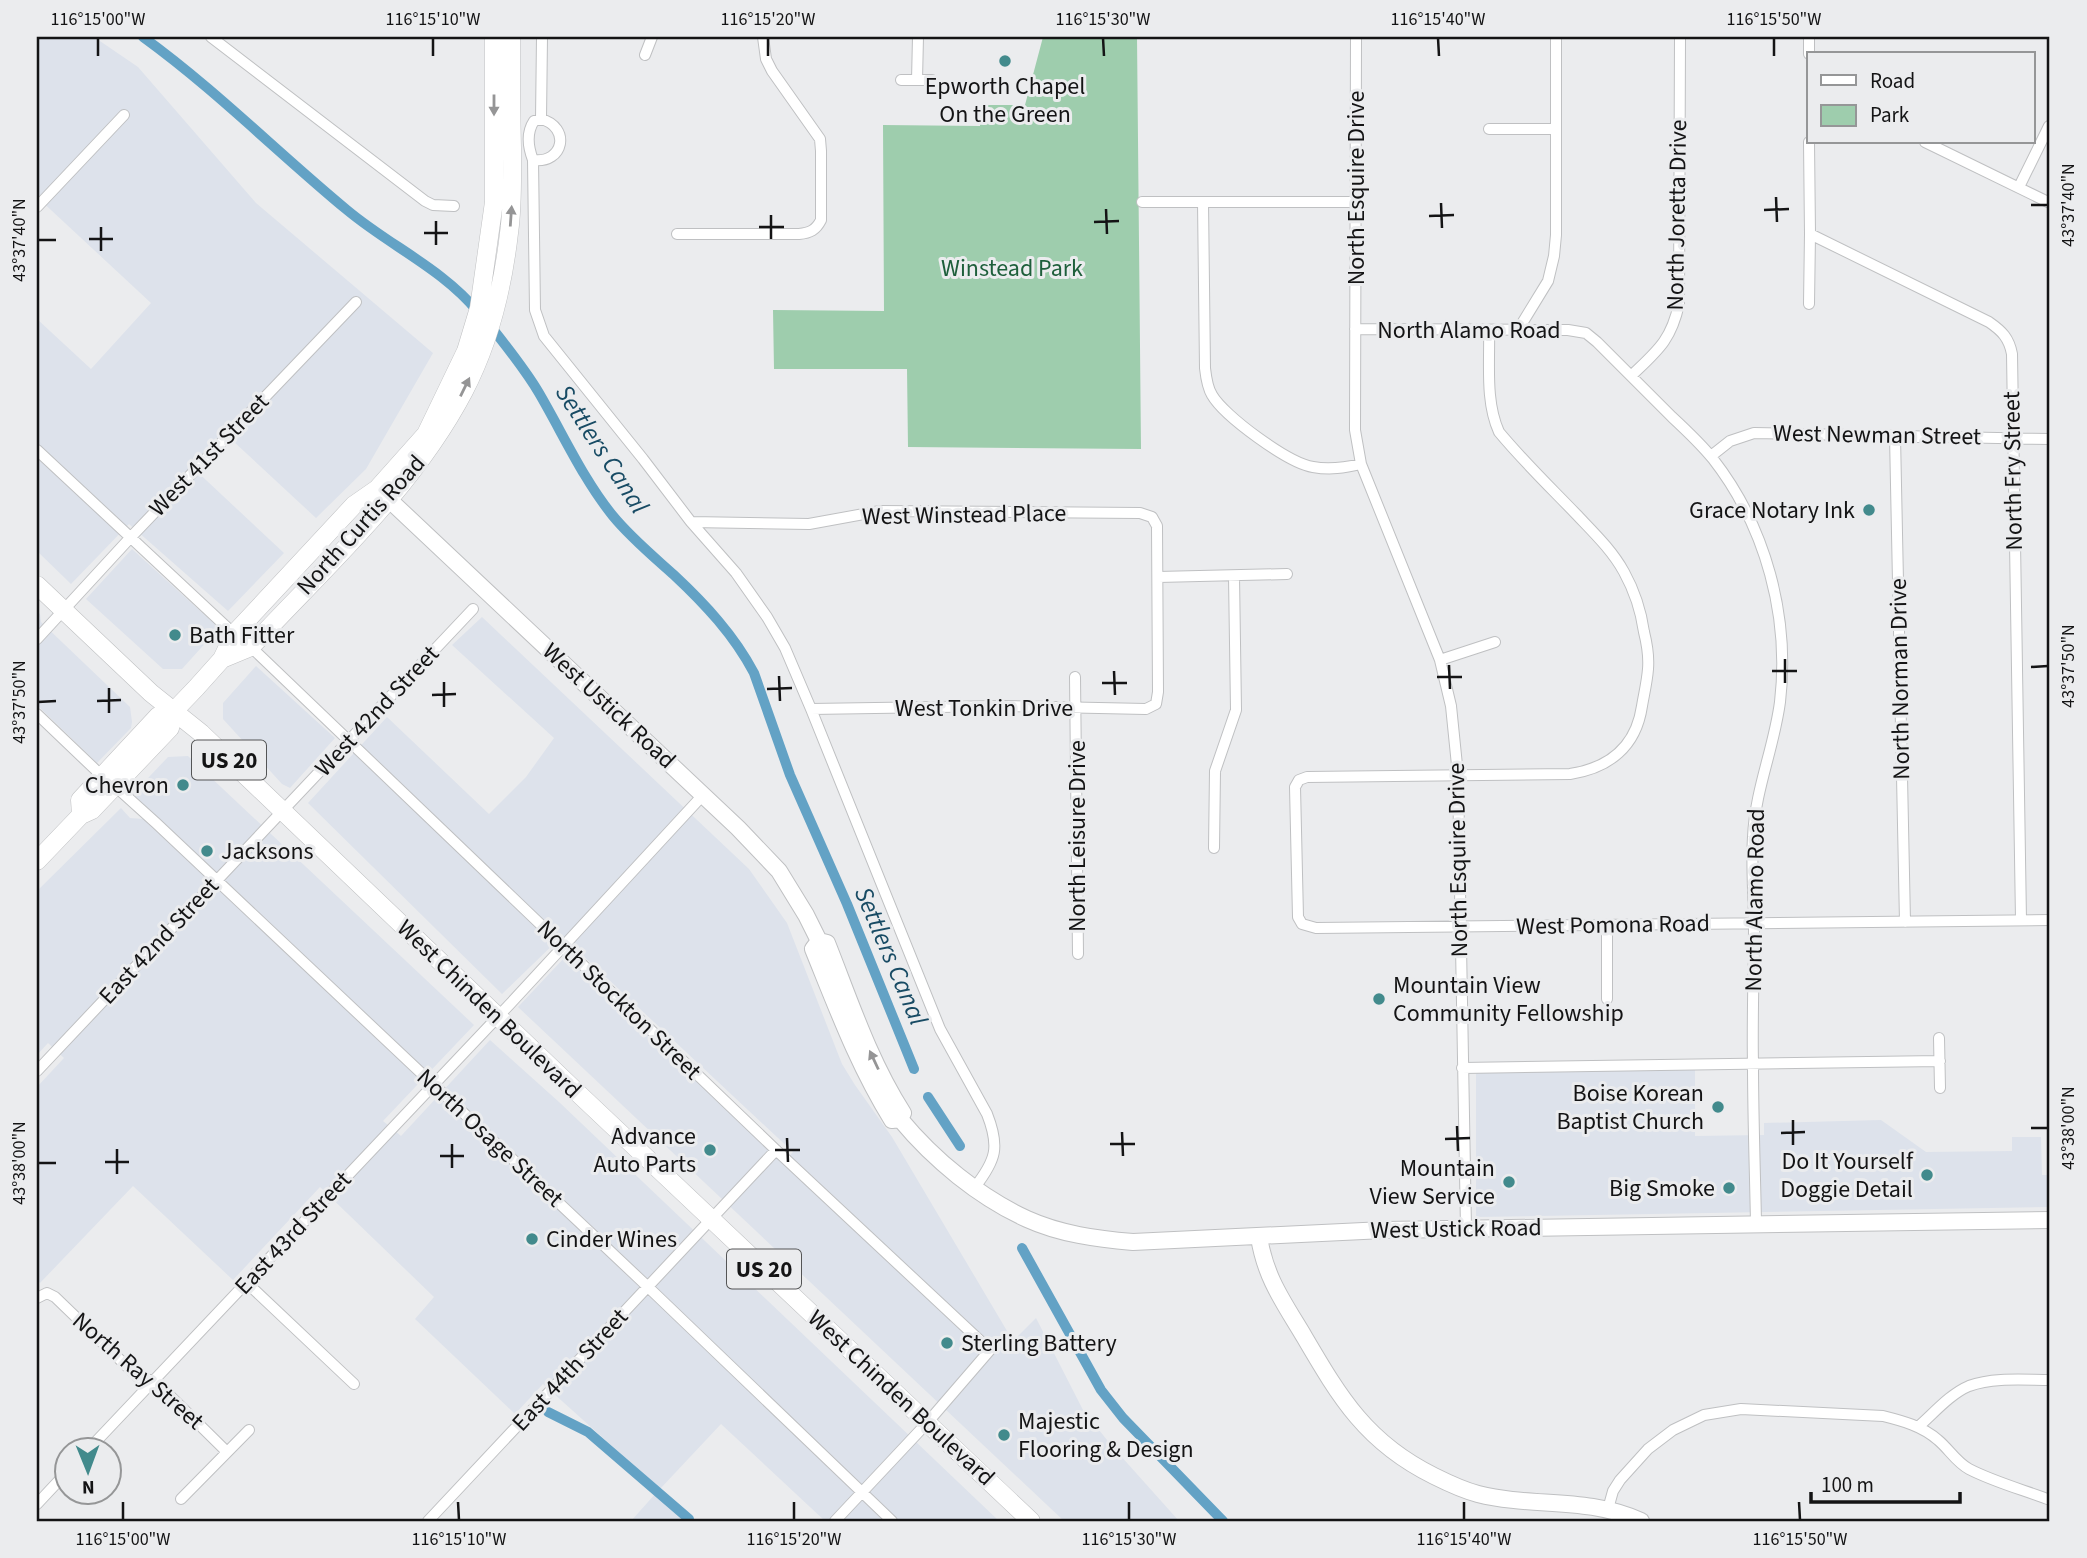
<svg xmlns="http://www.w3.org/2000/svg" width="2087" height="1558" viewBox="0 0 2087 1558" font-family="'Source Sans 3',sans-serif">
  <rect width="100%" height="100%" fill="#ebecee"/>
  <path fill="#dde2eb" d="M37,37H94L138,67L256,203L433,353L366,469L316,518L233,441L222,434L191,466L284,553L228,611L129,524L71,584L37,551V319L91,369L151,303L37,197Z
    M132,549L219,628L182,669H163L86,599Z
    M37,611L40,614L41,622L130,707L132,722L131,728L97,763L37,705Z
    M482,617L749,869L787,923L842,1064L855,1085L892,1137L1013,1341L1036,1318L1083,1410L1111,1445L1179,1521H1064L518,1007L565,957L785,1161L793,1152L562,936L502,994L308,803L387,717L489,814L526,777L554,738L452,645Z
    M256,666L335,738L290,788L282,784L223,719V703Z
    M188,756L474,1025L383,1121L401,1136L490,1040L559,1102L999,1521H825L721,1424L660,1489L543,1384L515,1414L415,1319L434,1297L320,1187L233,1280L133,1186L40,1283L37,1279V1087L64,1058L48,1043L37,1055V891L121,808L130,818L144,819L130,797L168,757Z
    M1695,1060V1136L1764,1135V1123L1881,1120L1926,1152L2012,1151V1137H2041L2042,1175H2050V1207L1476,1217V1062Z
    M656,1493L686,1521H631Z"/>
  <path fill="#9ecdad" d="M1043,37H1137L1141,449L908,447L907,369H774L773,310L884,311L883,125L980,126L981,105H1025Z"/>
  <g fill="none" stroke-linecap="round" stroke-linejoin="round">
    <path stroke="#63a2c5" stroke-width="10" d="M143,37C216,90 278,153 347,210C390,246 443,269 478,312
      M489,324C506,346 525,369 539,393C563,434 583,479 613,516C631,538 653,556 674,575C705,604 734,635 754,673L790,775L847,904L914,1069
      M928,1097L960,1146
      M1022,1248L1101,1390L1123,1418L1223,1521
      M548,1412L588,1432L689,1519"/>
    <defs>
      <path id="street" d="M211,37L425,201L433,205L454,206
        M1356,37L1355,430L1361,464L1440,660L1451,706L1458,775L1466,1229
        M1809,37V54
        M645,55L652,37
        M901,80H932
        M917,80L918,37
        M541,119C571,127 564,164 533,160C528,147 526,133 534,121Z
        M541,119L542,37
        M1489,129H1556
        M1809,142L1810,234L1989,322C2002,331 2009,338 2012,354L2021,920
        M1925,142L2050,203
        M533,160L535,310L544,336L643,459L691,522L736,573L767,617L785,648L811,709L940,1029L987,1114C1000,1147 996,1160 975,1187
        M2019,187L2049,126
        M1142,202H1356
        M1203,202L1205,368C1206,377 1207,387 1212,395C1224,416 1288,463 1313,467C1330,470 1344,468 1361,464
        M37,207L124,115
        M677,234H799C810,233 816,230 821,220V151L820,139L772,71L766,59L763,37
        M1809,304L1810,234
        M1355,329L1568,330L1586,333L1597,342C1622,367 1647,392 1672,417C1686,430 1701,444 1713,459C1766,527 1790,617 1780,702C1774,748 1755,790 1753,837C1751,867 1754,897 1754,927C1754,972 1752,1018 1753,1064C1753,1117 1755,1170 1756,1223
        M1489,330C1490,363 1485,401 1499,432C1523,461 1550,487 1576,514C1593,532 1612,550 1624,572C1634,590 1641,611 1644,632C1647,644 1649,657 1648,669C1647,682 1644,694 1642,706C1636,747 1609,768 1570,774L1307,777L1299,780L1295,787L1298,917L1302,924L1316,928L2050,920
        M1518,330L1548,281L1554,256L1556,235V37
        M1631,376C1657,351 1671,341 1679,304L1680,37
        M1895,436L1905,922
        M37,450L234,634
        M1711,456L1730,441L1754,433L2050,439
        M691,522L809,524L880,511L1140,513L1152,517L1157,526L1158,692L1156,704L1146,709L1003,706L811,709
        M1158,577L1287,574
        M37,639L130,538L356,302
        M251,647L776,1150L990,1350L927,1423L835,1521
        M1440,660L1495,642
        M1075,677L1078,954
        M37,714L102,776
        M115,786L156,823L648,1287L892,1521
        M1214,848L1215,771L1236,710L1234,576
        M1607,925V999
        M1939,1038L1940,1088
        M1462,1068L1940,1061
        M37,1071L473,609
        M246,1282L354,1384
        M37,1298L47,1293L55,1297L141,1380H154L227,1452
        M1918,1427C1934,1413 1950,1394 1969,1386C1994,1377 2024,1380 2050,1380
        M88,1450L510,1004L703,795
        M181,1499L249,1430
        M37,1504L66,1473
        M1608,1509L1613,1491L1620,1480L1648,1449L1673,1430L1704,1415L1741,1409L1883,1416C1903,1421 1922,1426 1938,1440C1949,1449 1956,1462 1969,1469C1994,1482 2024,1490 2050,1500
        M428,1521L776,1150"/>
      <path id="secondary" d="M381,492L738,828L779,871L806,915L819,941L827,943C850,1001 869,1060 903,1113L900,1119
        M819,941L813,949C837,1008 858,1065 892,1120L900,1119C934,1160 979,1197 1027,1219C1060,1234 1097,1239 1133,1242L1384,1230L2050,1220
        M1259,1237C1265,1276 1282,1300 1302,1333C1339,1396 1365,1442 1434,1476C1448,1483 1463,1490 1478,1494C1534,1508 1585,1496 1641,1521"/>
      <path id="primary" d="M37,585L151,693L201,733L581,1096L1031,1521
        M222,659L251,647C326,566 412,490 464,391C489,343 503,286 509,233C513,205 512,177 512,148C511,111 511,74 511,37
        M81,815L80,800L158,716L174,711L196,688L222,659L234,634L354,505L377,489L426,434L466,351L479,308L494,202V37
        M37,861L81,815L92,810L170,728L174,711"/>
    </defs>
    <use href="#street" stroke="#bfc0c2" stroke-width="12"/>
    <use href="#secondary" stroke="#bfc0c2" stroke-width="18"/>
    <use href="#primary" stroke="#bfc0c2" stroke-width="19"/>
    <use href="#street" stroke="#fff" stroke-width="10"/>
    <use href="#secondary" stroke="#fff" stroke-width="16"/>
    <use href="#primary" stroke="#fff" stroke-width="18"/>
  </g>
  <defs><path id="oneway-solid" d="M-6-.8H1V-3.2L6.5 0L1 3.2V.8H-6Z" transform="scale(1.75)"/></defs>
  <g fill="#959596">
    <use href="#oneway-solid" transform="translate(494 105) rotate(90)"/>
    <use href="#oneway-solid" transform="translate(511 216) rotate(-86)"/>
    <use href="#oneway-solid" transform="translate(465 387) rotate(-64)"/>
    <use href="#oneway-solid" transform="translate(874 1060) rotate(-115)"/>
  </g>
  <path fill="none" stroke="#141415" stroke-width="2.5" d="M98,38V56M433,38V56M768,38V56M1103,38L1104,56M1438,38L1439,56M1774,38V56M1776,197L1777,222M1441,203L1442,228M2031,205H2048M1106,209L1107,234M1764,210L1789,209M771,215V239M1429,216L1454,215M436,221V245M1094,222L1119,221M101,227V251M759,227H784M424,233H448M89,239H113M38,240H56M1785,659V683M1449,665L1450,689M2031,667L2048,666M1114,671L1115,695M1772,671H1797M779,676L780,701M1437,677H1462M444,682V707M1102,683H1127M109,688V713M767,689L792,688M432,695L456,694M97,701L121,700M38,702L56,701M1793,1120V1145M1457,1126L1458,1151M2031,1128H2048M1122,1132L1123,1156M1781,1133L1805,1132M787,1138L788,1162M1445,1139L1470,1138M452,1144V1168M1110,1144H1135M117,1149V1174M775,1150H800M440,1156H464M105,1162H129M38,1163H56M123,1502V1520M458,1502L459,1520M794,1502V1520M1129,1502V1520M1464,1502V1520M1799,1502L1800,1520"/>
  <g fill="#428a8c" stroke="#ebecee" stroke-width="2.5">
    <circle cx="1005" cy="61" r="7"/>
    <circle cx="1869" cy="510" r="7"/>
    <circle cx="175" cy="635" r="7"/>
    <circle cx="183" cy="785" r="7"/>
    <circle cx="207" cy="851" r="7"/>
    <circle cx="1379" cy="999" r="7"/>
    <circle cx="1718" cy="1107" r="7"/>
    <circle cx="710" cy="1150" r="7"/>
    <circle cx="1927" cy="1175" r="7"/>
    <circle cx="1509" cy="1182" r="7"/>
    <circle cx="1729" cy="1188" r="7"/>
    <circle cx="532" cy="1239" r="7"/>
    <circle cx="947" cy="1343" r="7"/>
    <circle cx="1004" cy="1435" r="7"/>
  </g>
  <g text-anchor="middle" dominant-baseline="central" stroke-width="6" stroke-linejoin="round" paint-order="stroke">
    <g fill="#ebecee" stroke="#545556" stroke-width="2">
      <rect x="192" y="740.5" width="74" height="39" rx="5"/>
      <rect x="727" y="1249.5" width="74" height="39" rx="5"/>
    </g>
    <g font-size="23" font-weight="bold" fill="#141415">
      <text x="229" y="760">US 20</text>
      <text x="764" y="1269">US 20</text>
    </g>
    <g font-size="24" fill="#141415" stroke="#ebecee" text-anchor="end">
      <text x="1005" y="86" text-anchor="middle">Epworth Chapel<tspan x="1005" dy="28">On the Green</tspan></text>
      <text x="1855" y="510">Grace Notary Ink</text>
      <text x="189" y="635" text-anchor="start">Bath Fitter</text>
      <text x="169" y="785">Chevron</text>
      <text x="221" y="851" text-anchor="start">Jacksons</text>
      <text x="1393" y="985" text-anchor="start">Mountain View<tspan x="1393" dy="28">Community Fellowship</tspan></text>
      <text x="1704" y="1093">Boise Korean<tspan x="1704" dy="28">Baptist Church</tspan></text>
      <text x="696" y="1136">Advance<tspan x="696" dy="28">Auto Parts</tspan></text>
      <text x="1913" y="1161">Do It Yourself<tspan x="1913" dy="28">Doggie Detail</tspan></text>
      <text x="1495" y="1168">Mountain<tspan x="1495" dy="28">View Service</tspan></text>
      <text x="1715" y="1188">Big Smoke</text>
      <text x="546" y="1239" text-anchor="start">Cinder Wines</text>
      <text x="961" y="1343" text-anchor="start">Sterling Battery</text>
      <text x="1018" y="1421" text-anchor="start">Majestic<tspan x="1018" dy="28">Flooring &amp; Design</tspan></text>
    </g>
    <g font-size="24" fill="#141415" stroke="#ebecee">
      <text transform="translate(1356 188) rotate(-90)">North Esquire Drive</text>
      <text transform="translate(1677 215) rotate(-89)">North Joretta Drive</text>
      <text x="1469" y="330">North Alamo Road</text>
      <text transform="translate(1877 435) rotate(1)">West Newman Street</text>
      <text transform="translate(209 455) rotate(-46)">West 41st Street</text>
      <text transform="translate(2013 471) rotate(-91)">North Fry Street</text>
      <text transform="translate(964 515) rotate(-1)">West Winstead Place</text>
      <text transform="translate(361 525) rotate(-48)">North Curtis Road</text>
      <text transform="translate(1900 679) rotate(-91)">North Norman Drive</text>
      <text transform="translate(609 706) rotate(43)">West Ustick Road</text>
      <text x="984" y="708">West Tonkin Drive</text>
      <text transform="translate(377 711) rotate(-47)">West 42nd Street</text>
      <text transform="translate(1077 836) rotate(-90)">North Leisure Drive</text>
      <text transform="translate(1458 860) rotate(-91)">North Esquire Drive</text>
      <text transform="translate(1755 900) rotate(-89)">North Alamo Road</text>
      <text transform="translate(1613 925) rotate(-1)">West Pomona Road</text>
      <text transform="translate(159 941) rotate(-47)">East 42nd Street</text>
      <text transform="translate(619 1000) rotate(44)">North Stockton Street</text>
      <text transform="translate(489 1009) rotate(44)">West Chinden Boulevard</text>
      <text transform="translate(490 1138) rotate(43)">North Osage Street</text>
      <text transform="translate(1456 1229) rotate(-1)">West Ustick Road</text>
      <text transform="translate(293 1233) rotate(-47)">East 43rd Street</text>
      <text transform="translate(570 1370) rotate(-47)">East 44th Street</text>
      <text transform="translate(138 1371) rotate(41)">North Ray Street</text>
      <text transform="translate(901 1398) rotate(43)">West Chinden Boulevard</text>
    </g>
    <g font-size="24" fill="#1e5f3b" stroke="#ebecee">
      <text x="1012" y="268">Winstead Park</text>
    </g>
    <g font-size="26" font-style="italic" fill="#184b64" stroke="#ebecee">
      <text transform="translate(602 449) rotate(57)">Settlers Canal</text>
      <text transform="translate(891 956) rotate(67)">Settlers Canal</text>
    </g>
  </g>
  <rect width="2087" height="1558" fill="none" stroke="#ebecee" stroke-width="77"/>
  <rect x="1807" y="52" width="228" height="91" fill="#ebecee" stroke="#959697" stroke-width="2"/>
  <rect x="1821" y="75" width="35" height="10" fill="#ffffff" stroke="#959697" stroke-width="2"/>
  <text x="1870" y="88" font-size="21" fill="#141415">Road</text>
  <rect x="1821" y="105" width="35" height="21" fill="#9ecdad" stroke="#959697" stroke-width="2"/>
  <text x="1870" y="122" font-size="21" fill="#141415">Park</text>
  <g transform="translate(88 1471) rotate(179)"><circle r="33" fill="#ebecee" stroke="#959697" stroke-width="2"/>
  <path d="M0-5L12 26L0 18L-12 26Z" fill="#428a8c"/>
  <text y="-10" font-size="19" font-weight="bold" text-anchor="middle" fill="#141415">N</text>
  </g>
  <path d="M1811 1492v10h149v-10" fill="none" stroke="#141415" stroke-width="3.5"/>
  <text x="1821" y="1492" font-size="21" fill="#141415" stroke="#ebecee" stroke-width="5" paint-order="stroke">100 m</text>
  <rect x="38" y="38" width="2010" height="1482" fill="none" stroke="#141415" stroke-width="2.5"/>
  <g font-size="18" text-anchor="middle" fill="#141415">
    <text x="98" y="25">116°15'00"W</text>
    <text x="433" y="25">116°15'10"W</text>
    <text x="768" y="25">116°15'20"W</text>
    <text x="1103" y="25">116°15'30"W</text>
    <text x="1438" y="25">116°15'40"W</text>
    <text x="1774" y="25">116°15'50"W</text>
    <text transform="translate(2068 205) rotate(-90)" y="6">43°37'40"N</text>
    <text transform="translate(19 240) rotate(-90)" y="6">43°37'40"N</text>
    <text transform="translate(2068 666) rotate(-90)" y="6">43°37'50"N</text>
    <text transform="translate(19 702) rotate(-90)" y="6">43°37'50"N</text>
    <text transform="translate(2068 1128) rotate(-90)" y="6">43°38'00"N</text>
    <text transform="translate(19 1163) rotate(-90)" y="6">43°38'00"N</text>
    <text x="123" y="1545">116°15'00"W</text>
    <text x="459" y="1545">116°15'10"W</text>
    <text x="794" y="1545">116°15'20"W</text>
    <text x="1129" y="1545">116°15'30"W</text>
    <text x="1464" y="1545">116°15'40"W</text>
    <text x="1800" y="1545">116°15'50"W</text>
  </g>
</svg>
